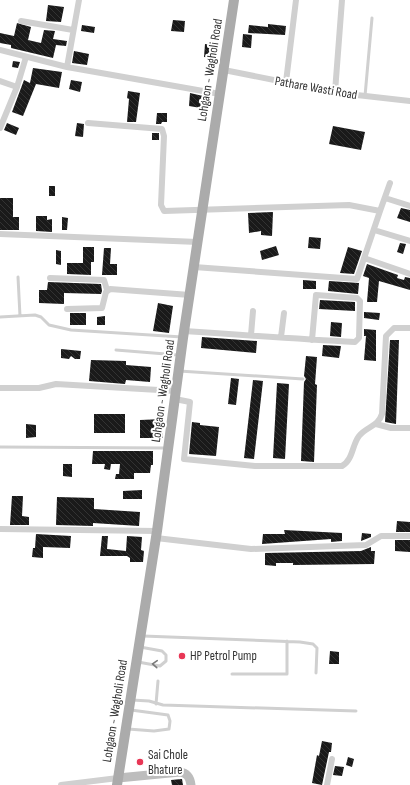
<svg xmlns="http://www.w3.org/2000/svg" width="410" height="785" viewBox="0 0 410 785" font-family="'Sofia Sans Condensed',sans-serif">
  <defs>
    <pattern id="building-back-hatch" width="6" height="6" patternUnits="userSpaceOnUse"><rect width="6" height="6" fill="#1a1a1a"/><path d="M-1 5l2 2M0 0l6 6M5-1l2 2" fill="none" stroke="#333"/></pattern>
  </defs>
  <rect width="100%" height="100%" fill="#fff"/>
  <path fill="url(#building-back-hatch)" d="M48,5L64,7L61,22L46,21Z
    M173,20L185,21L184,32L171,31Z
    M17,23L31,27L28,40L41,43L44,30L55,31L53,39L67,41L66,46L56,45L53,58L11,48V45L0,43V33L14,36Z
    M268,24L286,26L285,35L248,33L249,25L268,27Z
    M82,25L95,27L94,33L81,31Z
    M243,34L252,35L251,48L242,47Z
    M205,44L214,45L213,58L204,57Z
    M74,51L89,54L87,65L72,63Z
    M13,61L20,62L18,68L12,67Z
    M33,68L62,72L59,88L36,84L23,116L12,112L24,80L30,83Z
    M71,80L82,82L80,92L69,89Z
    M128,91L140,93L136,122H127L129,99L127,98Z
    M190,93L203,96L201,108L189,106Z
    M157,113H167V122H162L161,124H156Z
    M7,123L19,128L16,135L4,130Z
    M77,123L84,124L83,137L75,136Z
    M333,126L365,132L361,150L329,144Z
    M152,133H159V140H152Z
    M49,186H55V196H49Z
    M0,198H13V217H19V230H0Z
    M401,208L410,210V222L397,218Z
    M273,212L272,236L261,235V231L249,233L248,213Z
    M36,216H47V220L52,219V232L36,231Z
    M62,217L68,218L67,230H62Z
    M309,237L321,238L320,249L308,248Z
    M400,243L406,244L403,254L397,252Z
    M276,246L279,255L262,260L260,251Z
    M83,247H94V262H91V275L67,274V263H83Z
    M348,247L362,251L354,274L340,273Z
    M104,248H111L110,264H117V275H102Z
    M56,250L61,251V265L56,264Z
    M367,264L398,275L397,278L404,280L405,277L410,278V290L379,281L377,302H367L369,278L363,276Z
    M303,280L316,281V289H303Z
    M329,281L359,283L358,294L328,291Z
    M48,282L101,284L102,291L101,294L64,293V304L39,303V290H47Z
    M320,300L355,302V311L319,309Z
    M158,303L173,306L169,333L153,331Z
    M364,312L380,313L379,320L364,318Z
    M70,313H86V325H70Z
    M105,316V325H97V317Z
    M331,322L342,323L341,337L330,336Z
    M364,329L376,330V361L364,360L366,336H364Z
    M202,337L257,341L256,353L201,348Z
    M390,340H399L396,424L385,422Z
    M323,345L341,346L339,358L322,356Z
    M61,349L81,351L80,359H75L71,356L69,359L61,358Z
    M306,356L317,357L315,384L317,385L314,462L301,461L304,382L306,379L304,376Z
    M91,360L126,361V365L151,367L150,382L126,380L125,384L89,381Z
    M231,378L239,379L236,405L228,404Z
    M253,380L263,381L254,459L244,458Z
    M277,383L289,384L285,459L273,458Z
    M94,414H125V433H94Z
    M163,419V438H140V420Z
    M192,422L200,423V425L219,427L216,456L189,454Z
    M26,424L36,425V437L26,438Z
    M93,451H153V465H151L150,473H134V479H115L116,474H119L120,464H111L110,470L104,469L105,464H92Z
    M63,464H72V477L63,476Z
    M142,490V499H123V491Z
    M12,496H23L22,516L29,517V525H10Z
    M57,497L94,498V509L140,512L139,526L93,523V526L56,525Z
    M397,521L410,522V532H396Z
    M284,530L342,533V541L331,542V539L262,544L263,534H285Z
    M362,533L371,534V537L361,541Z
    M36,534L71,536L70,548L43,547V558L32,557L33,548H35Z
    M102,536H108L107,549L126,551L127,536L142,537L141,550L144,551L143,562H130V558L127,556H100Z
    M395,540H410V552L395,551Z
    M371,547V551H375L374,564L293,565V563H276V566L265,565V553L361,551Z
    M330,651L339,652V664H329Z
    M322,741L332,743L331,752H329L322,785L312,783L317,755L319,756Z
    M348,757L354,759L352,767L346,765Z
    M335,766L344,767L342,776L333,775Z
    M182,779L183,785H172L171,780Z"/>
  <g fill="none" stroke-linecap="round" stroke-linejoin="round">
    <path stroke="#d0d0d0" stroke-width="3" d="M365,96L372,18
      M18,277L20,316
      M0,317L35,315L41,317L49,325L71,330L182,337
      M116,350L178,355
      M179,371L303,379
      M0,447L166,448
      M143,636L300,642L313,644L317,648L316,673
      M138,662L160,666L166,661V655L162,651L140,647
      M232,674H287V641
      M132,700L149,701L163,705L356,711
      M156,704L158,681
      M128,729L154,731L169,729L170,721L168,715L131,710"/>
    <path stroke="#d0d0d0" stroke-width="6" d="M21,21L73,30
      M0,50L67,67L220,94
      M67,67L79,0
      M224,70L339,93L410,101
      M0,81L17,87
      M286,82L296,0
      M335,92L342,0
      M88,123L162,129L164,136L161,205L164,211L349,205L380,211L357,279L194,267
      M0,128L17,87L26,57
      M385,198L410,206
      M380,211L390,183
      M374,230L410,241
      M0,234L198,242
      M364,258L410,274
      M50,278L104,280L107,290
      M67,309L102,308L106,292L110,289L190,295
      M184,331C241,335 298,339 355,342L359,338L360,301L357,298L316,295L312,340
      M251,335L253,311
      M281,337L284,313
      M0,388H39L56,384L176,391
      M175,399L190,402L184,459L255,466H342C353,460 352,445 359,436C367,426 378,427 382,414L386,336L394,328H410
      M376,424L391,428H410
      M0,529L157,531
      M156,538L251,549L366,545L381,536H410
      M61,785L118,778
      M327,785L332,759"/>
    <path stroke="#bdbdbd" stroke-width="9" d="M118,778L180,772C187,773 190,777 191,785"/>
    <path stroke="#ababab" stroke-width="10" d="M117,785L157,531L183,338L234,0"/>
  </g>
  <defs><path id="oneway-chevron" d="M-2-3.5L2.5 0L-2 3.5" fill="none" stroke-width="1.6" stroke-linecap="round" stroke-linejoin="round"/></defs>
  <use stroke="#7a7a7a" href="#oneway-chevron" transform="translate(155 664) rotate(-176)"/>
  <g fill="#e83655" stroke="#fff" stroke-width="1.5">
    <circle cx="182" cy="656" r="4"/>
    <circle cx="140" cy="762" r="4"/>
  </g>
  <g text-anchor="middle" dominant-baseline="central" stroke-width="4" stroke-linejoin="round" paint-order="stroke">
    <g font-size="13" fill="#333" stroke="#fff">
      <text transform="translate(210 70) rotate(-81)">Lohgaon - Wagholi Road</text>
      <text transform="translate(316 88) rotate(10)">Pathare Wasti Road</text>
      <text transform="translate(163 391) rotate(-82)">Lohgaon - Wagholi Road</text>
      <text transform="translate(115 711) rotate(-81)">Lohgaon - Wagholi Road</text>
    </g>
    <g font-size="13" fill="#333" stroke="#fff" text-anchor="start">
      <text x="190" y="656">HP Petrol Pump</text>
      <text x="148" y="755">Sai Chole<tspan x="148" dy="15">Bhature</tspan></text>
    </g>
  </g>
</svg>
